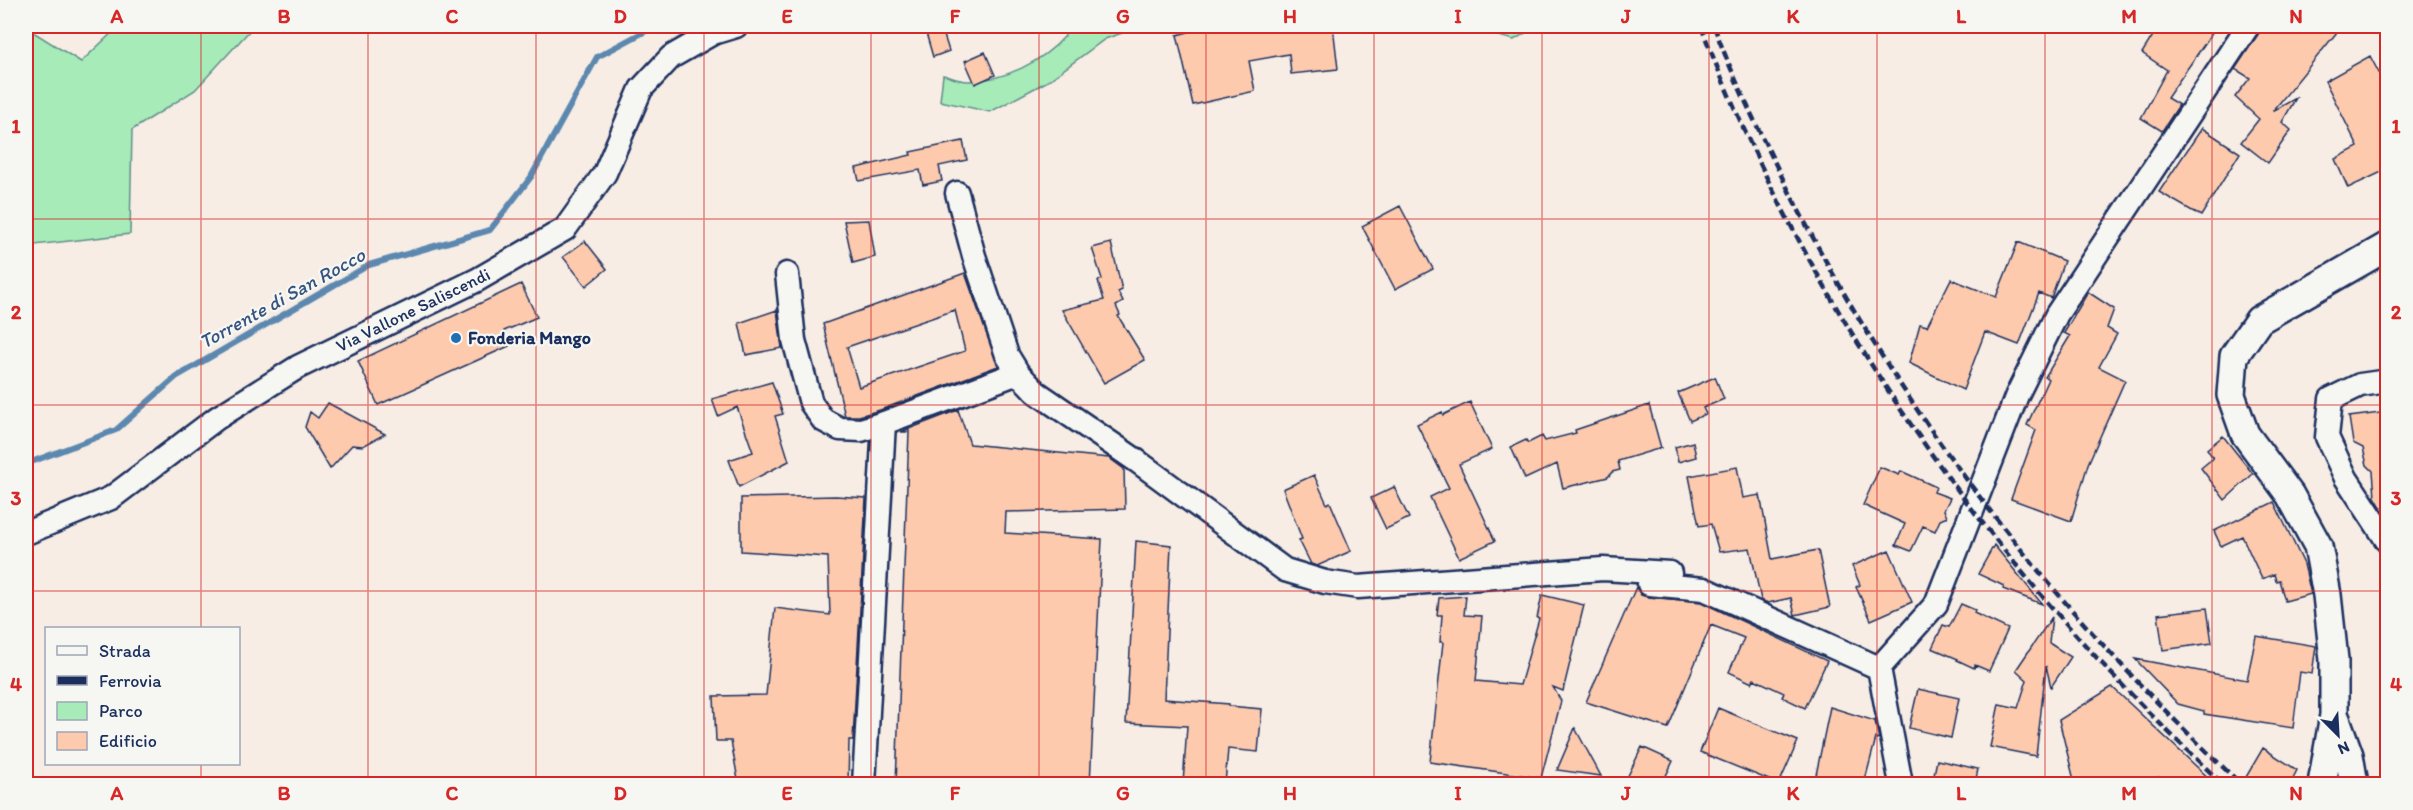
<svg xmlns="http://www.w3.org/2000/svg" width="2413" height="810" viewBox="0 0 2413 810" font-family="Itim,sans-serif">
  <rect width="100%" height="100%" fill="#f7ede4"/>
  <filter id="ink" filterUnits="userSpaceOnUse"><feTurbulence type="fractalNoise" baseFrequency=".0167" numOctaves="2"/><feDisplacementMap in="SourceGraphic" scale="12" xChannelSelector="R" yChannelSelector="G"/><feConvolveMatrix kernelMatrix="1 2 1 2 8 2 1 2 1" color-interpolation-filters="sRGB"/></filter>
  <g filter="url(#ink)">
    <path fill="#a6ebb8" stroke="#608d8b" stroke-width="1.5" d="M119,26L253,27L195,90L132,130L130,234L26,246V36L35,33L81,62Z
      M1063,26H1142L1105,39L1048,81L990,112L940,101L943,75C951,77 961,82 970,81C1005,80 1042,62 1065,36Z
      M1460,26H1537L1514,40Z"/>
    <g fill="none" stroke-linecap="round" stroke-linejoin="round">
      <path stroke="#5b88b0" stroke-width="6" d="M26,464L116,430L176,377L369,265L490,230L531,177L597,57L655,26"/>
    </g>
    <path fill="#fdcaae" stroke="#1b2f5e" stroke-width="1.5" fill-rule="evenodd" d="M924,26H941L949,51L933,57Z
      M1200,26H1333L1338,69L1291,74L1289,54L1249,61L1255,91L1193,105L1177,35L1192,31Z
      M2159,26H2217L2167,98L2179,105L2162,131L2141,118L2167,70L2142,53Z
      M2261,26H2342L2273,111L2296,98L2282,122L2291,130L2268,163L2241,142L2259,119L2235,97L2250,78L2235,69L2259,33Z
      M985,52L995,75L975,84L965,61Z
      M2370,56L2388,90V169L2348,188L2335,159L2358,147L2325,81Z
      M2202,128L2240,153L2201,216L2159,192Z
      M963,141L967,160L939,166L942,181L923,185L920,170L859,181L856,168L911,155L910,152Z
      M1400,206L1433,269L1395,289L1362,226Z
      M869,220L875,257L853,263L844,221Z
      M585,241L607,269L586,286L563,257Z
      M2018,242L2064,261L2051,298L2039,293L2019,345L1985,332L1963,390L1909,363L1920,324L1927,326L1951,279L1996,297Z
      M1111,243L1122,290L1118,292L1123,302L1116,306L1120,315L1118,316L1145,360L1104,383L1062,310L1104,300L1098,281L1102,279L1092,248Z
      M965,273L998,366L880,410L859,416H845L823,324ZM955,310L965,351L859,387L847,347Z
      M521,284L537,317L504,331L509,346L378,405L358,361Z
      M2088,292L2114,309L2107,328L2117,334L2099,367L2125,380L2088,464L2071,521L2011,499L2036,430L2027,425L2048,379L2045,377L2070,336L2064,333Z
      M777,310L782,348L746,355L739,323Z
      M1715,377L1724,399L1703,408L1706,414L1690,421L1678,393Z
      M772,382L783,414L775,416L789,461L739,487L729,460L753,452L737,407L718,416L712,399Z
      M1470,402L1492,449L1459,464L1495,541L1459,558L1430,497L1449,488L1417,424L1442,412L1443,415Z
      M328,403L385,434L363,446L352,445L330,469L305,427L310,412L318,418Z
      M1649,405L1661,448L1618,461L1620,470L1612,472L1608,477L1563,488L1557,464L1525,479L1511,447L1526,440L1528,443L1542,436L1545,441L1576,433L1575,430Z
      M958,410L970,444L1109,458L1124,469L1125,509L1006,512L1005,533L1102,539L1090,784H896L909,432H901Z
      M2388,412V507H2381L2375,497L2373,471L2367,465L2363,448L2353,443L2349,417Z
      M2223,436L2253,474L2225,500L2201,468L2213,458L2207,449Z
      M1693,442L1696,457L1678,462L1675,447Z
      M1737,467L1743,498L1760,495L1772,559L1818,550L1830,607L1795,615L1791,598L1768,603L1761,600L1750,548L1719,552L1711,524L1699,526L1689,476Z
      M1880,467L1899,475L1901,471L1936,487L1934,492L1950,498L1944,510L1947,517L1940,520L1935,531L1923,526L1911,551L1896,545L1905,524L1863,505Z
      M1314,475L1327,504L1330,502L1351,551L1317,566L1311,564L1299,540L1302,539L1283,489Z
      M1394,487L1409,518L1386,529L1371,498Z
      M836,496L866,498L853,740H849L848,784H758V780H738L731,741H716L714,696L766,695L775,608L830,615L828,557L741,551V498Z
      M2274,502L2304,564L2311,594L2285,601L2279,580L2276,581L2274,574L2262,579L2242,536L2221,546L2214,531Z
      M1136,541L1171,545L1164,699L1229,704V706L1262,709L1258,752L1228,749L1225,784H1183L1187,726L1126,723Z
      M1994,545L2042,604L2003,589L2004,586L1978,574Z
      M1889,550L1912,602L1871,620L1856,587L1860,585L1852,566Z
      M1636,587L1641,595L1648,597L1701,602L1827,661L1805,708L1782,697L1784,693L1754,679L1752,683L1729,672L1744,638L1711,625L1668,728L1586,702Z
      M1542,595L1584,605L1563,691L1553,687L1561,701L1541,778L1430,762L1443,642H1440L1442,615H1437L1439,598L1466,596L1464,615L1482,616L1476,681L1520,685L1539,619L1537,618Z
      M1961,604L1975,610L1974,613L2008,629L1989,671L1975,665L1974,668L1957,660L1958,659L1932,648L1943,625L1949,627Z
      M2207,608L2212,643L2163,650L2158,614Z
      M2052,617L2049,643L2071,657L2051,687L2046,666L2036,756L1990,747L1999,704L2018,708L2027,680L2016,670Z
      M2256,636L2316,646L2312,674L2300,672L2293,728L2204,714V711L2178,704L2135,659L2247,680Z
      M2112,687L2215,784H2163L2159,777L2128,784H2075L2059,720Z
      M1918,689L1959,698L1951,738L1909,728Z
      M1830,707L1875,721L1879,739L1876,738L1864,784L1816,775Z
      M1718,708L1798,741L1779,784L1700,752Z
      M1575,728L1601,776L1557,770Z
      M1642,747L1673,761L1662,784H1624Z
      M2263,748L2297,770L2290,784H2242Z
      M1937,760L1978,769L1975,784H1932Z"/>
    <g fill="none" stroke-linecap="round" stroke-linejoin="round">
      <defs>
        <path id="minor" d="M957,193L974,256L1007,355L1018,373L1036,392L1137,461L1285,570L1325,582L1358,587L1603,569L1670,573
          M787,274L794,340L811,403L823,420L840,429L861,430L884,423L1018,373
          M2388,381L2360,385L2331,399L2327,437L2346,478L2388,542
          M26,533L111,498L217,418L298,367L477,280L565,229L605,173L641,89L671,57L713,33L736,26
          M1649,584L1704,589L1879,668
          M1879,668L1936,604L2017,395L2057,314L2248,26
          M1879,668L1901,784
          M864,784L884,423"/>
        <path id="major" d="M2336,719L2349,755L2354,784
          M2322,784L2334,715V660L2327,595L2318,546L2290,495L2245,434L2231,395L2234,356L2259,320L2388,246"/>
      </defs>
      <use href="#minor" stroke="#1b2f5e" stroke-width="27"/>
      <use href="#major" stroke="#1b2f5e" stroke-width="32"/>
      <use href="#minor" stroke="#f6f6f2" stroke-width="22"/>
      <use href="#major" stroke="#f6f6f2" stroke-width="27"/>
      <path stroke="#1b2f5e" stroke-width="4.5" stroke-dasharray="9 4.5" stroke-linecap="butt" d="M1701,26C1811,315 1996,575 2223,784
        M1714,26C1733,78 1758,129 1783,179C1897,411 2053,609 2241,784"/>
    </g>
  </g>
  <path fill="none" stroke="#d62828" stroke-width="1.5" stroke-opacity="0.55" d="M201,26V628M368,26V784M536,26V784M704,26V784M871,26V784M1039,26V784M1206,26V784M1374,26V784M1542,26V784M1709,26V784M1877,26V784M2045,26V784M2212,26V784M26,219H2388M26,405H2388M26,591H2388M201,764V784"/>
  <circle fill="#1f6fb2" stroke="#f6f6f2" stroke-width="2" cx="456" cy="338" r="6"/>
  <g text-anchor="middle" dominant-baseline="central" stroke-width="4.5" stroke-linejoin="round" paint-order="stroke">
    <g font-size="18" fill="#1b2f5e" stroke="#f6f6f2">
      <text transform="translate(413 310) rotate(-26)">Via Vallone Saliscendi</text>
    </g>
    <g font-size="18" font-weight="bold" fill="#1b2f5e" stroke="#f6f6f2" text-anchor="start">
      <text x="468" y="338">Fonderia Mango</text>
    </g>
    <g font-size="20" font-style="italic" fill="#365480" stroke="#f6f6f2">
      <text transform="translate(282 298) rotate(-29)">Torrente di San Rocco</text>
    </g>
  </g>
  <rect width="2413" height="810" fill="none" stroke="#f6f6f2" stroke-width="66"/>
  <rect x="45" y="627" width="195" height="138" fill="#f6f6f2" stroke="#9ea6b7" stroke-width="1.5"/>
  <rect x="57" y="646" width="30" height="9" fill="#f6f6f2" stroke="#9ea6b7" stroke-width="1.5"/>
  <text x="99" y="657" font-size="18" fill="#1b2f5e">Strada</text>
  <rect x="57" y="676" width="30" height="9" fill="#1b2f5e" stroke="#9ea6b7" stroke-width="1.5"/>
  <text x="99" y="687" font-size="18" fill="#1b2f5e">Ferrovia</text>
  <rect x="57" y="702" width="30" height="18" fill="#a6ebb8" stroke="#9ea6b7" stroke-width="1.5"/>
  <text x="99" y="717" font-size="18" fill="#1b2f5e">Parco</text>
  <rect x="57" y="732" width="30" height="18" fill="#fdcaae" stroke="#9ea6b7" stroke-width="1.5"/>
  <text x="99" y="747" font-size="18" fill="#1b2f5e">Edificio</text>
  <g transform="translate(2338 735) rotate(156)" stroke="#f6f6f2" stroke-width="4.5" paint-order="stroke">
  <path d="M0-4.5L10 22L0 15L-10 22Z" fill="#1b2f5e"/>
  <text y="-9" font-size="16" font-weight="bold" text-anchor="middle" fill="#1b2f5e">N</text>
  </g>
  <rect x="33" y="33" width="2347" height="744" fill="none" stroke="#d62828" stroke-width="2"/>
  <g font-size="20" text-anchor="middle" font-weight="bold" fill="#d62828">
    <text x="117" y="23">A</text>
    <text x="284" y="23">B</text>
    <text x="452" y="23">C</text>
    <text x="620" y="23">D</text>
    <text x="787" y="23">E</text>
    <text x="955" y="23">F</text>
    <text x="1123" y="23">G</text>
    <text x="1290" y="23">H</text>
    <text x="1458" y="23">I</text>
    <text x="1626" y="23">J</text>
    <text x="1793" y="23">K</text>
    <text x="1961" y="23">L</text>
    <text x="2129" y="23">M</text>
    <text x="2296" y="23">N</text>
    <text x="16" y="133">1</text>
    <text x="2396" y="133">1</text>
    <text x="16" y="319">2</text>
    <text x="2396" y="319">2</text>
    <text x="16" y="505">3</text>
    <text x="2396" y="505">3</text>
    <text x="16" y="691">4</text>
    <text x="2396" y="691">4</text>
    <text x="117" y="800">A</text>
    <text x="284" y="800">B</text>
    <text x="452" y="800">C</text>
    <text x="620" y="800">D</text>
    <text x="787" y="800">E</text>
    <text x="955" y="800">F</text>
    <text x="1123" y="800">G</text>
    <text x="1290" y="800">H</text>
    <text x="1458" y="800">I</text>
    <text x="1626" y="800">J</text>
    <text x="1793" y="800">K</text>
    <text x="1961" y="800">L</text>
    <text x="2129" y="800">M</text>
    <text x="2296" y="800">N</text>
  </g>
</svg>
